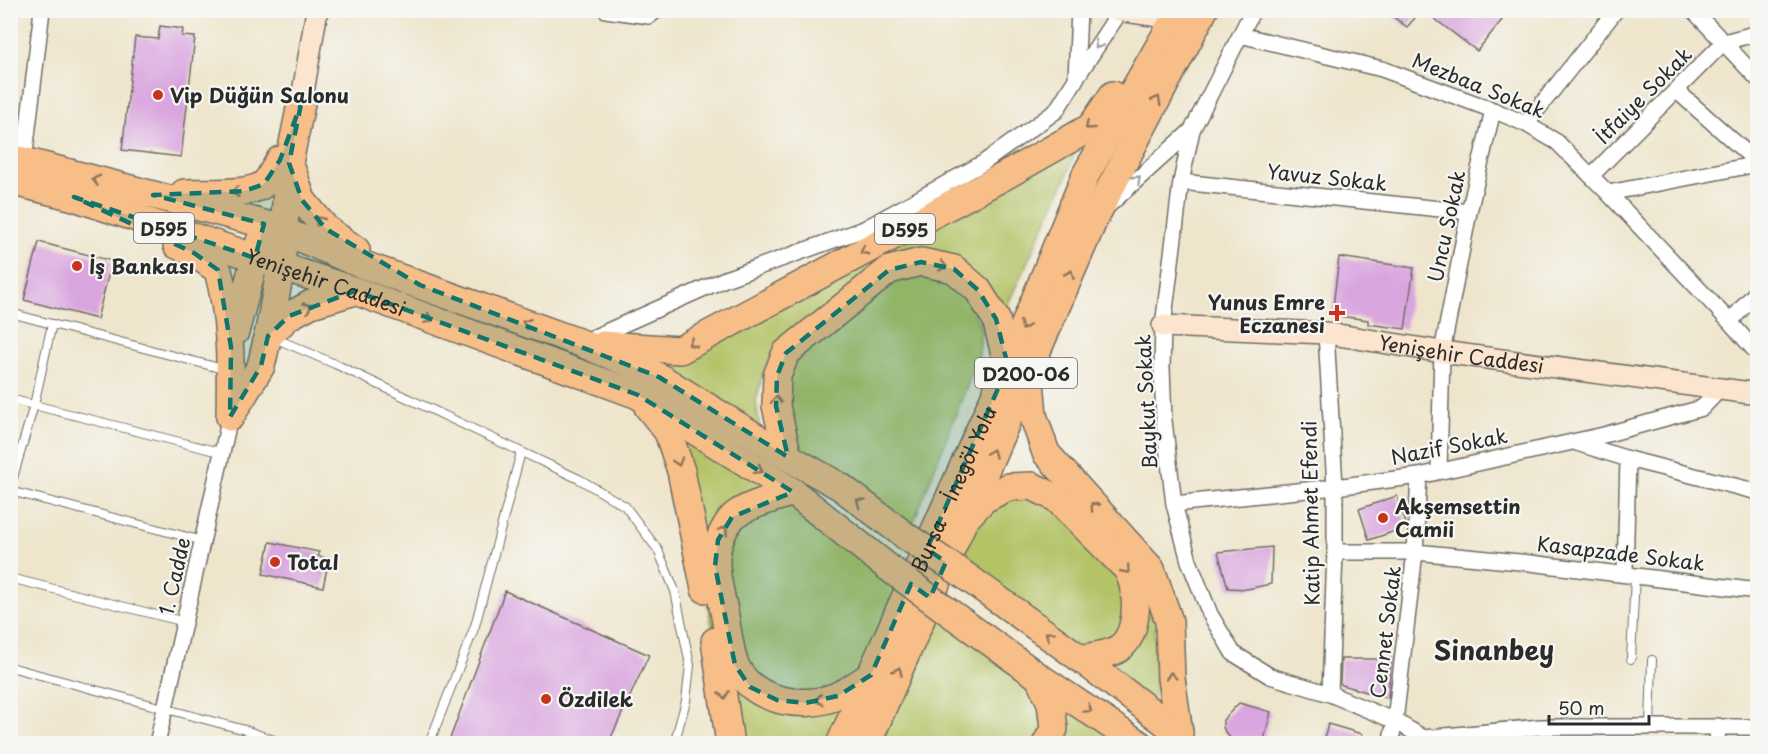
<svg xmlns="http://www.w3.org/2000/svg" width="1768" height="754" viewBox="0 0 1768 754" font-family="'Playpen Sans',sans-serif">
  <rect width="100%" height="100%" fill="#f6f6f2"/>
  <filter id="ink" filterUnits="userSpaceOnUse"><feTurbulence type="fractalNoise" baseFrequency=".0167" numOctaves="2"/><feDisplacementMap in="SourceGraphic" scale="12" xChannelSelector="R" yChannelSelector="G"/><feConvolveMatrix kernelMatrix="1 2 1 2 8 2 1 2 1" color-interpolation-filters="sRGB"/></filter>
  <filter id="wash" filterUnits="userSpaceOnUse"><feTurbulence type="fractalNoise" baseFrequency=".008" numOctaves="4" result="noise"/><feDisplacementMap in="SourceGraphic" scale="24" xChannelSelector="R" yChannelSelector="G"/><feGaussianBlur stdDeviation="1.35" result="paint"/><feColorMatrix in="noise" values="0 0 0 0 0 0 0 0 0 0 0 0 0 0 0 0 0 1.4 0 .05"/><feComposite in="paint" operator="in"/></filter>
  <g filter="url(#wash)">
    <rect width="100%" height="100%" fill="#eee5cc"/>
    <path fill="#b3c366" stroke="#6f7748" stroke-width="1.5" d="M1078,142L1067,176L1000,321L926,250L780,342L763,373L756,401L760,431L658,366L741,326Z
      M917,276L945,280L967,297L981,329L979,355L909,534L796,452L784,408L792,357L893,282Z
      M668,432L793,492L909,583L832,743H735L689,507Z
      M1032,486L1127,569L1130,634L1081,659L945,562L965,519Z
      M928,597L1139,744H867Z
      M1148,597L1155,621V704L1098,667Z"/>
    <g id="blocks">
      <path fill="#d9a5df" d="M1384,10H1422L1407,27Z
        M1423,10H1510L1477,51Z
        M160,26L183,29L182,36L195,37L181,157L122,150L135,37L158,39Z
        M39,242L112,261L97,319L24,300Z
        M1339,257L1414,268L1405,329L1368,324V320L1332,315Z
        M1397,496L1407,527L1369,540L1359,509Z
        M270,542L319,552L318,556L329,559L323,587L263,574Z
        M1272,547L1271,584L1247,589L1228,588L1218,552Z
        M505,591L649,655L608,744H448Z
        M1341,659H1391L1388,698L1342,685L1340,683Z
        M1239,703L1271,712L1263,744H1236L1225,732L1223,727V720Z
        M1328,724L1362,734L1361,744H1323Z"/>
    </g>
  </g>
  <g filter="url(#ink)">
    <use href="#blocks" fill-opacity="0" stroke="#6f6c63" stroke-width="1.5"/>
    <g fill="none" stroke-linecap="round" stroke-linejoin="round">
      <defs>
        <path id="lane" d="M10,313L227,370
          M272,337L335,364L579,479L625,506L658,550L675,591L690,665L686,701L674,744
          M10,399L223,453
          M10,488L34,405L52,324
          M10,491L203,541
          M10,578L185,622
          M1631,659L1635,576
          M10,667L245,730L285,744
          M1650,727L1652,660
          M429,744L475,626L521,452"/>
        <path id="street" d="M606,10L649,16L657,10
          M1253,10L1192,130L1181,182L1163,326L1162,368L1164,421L1174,504L1189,561L1210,614L1233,653L1270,676L1330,694L1395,721L1434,744
          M1693,10L1758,79
          M1240,35L1382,69L1493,110L1526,124L1557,142L1608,193L1730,322L1758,354
          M1076,78L1121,10
          M1677,91L1758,163
          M1526,124L1616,10
          M24,161L42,10
          M1591,176L1724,42L1758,33
          M1181,182L1469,212
          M1608,193L1758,164
          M1109,205L1192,130
          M1730,322L1758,290
          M1326,333L1335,487V552L1330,694
          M590,339L725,279L864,229L983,163L1056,111L1076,79L1079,10
          M1577,443L1628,459L1758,492
          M1439,471L1442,352L1469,212L1493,110
          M1174,504L1335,487L1419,476L1604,435L1702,408L1720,389
          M1335,552H1415L1530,563L1758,591
          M1625,574L1628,459
          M1424,738L1540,727H1758
          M157,744L230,417
          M1390,744L1395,721L1415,552L1419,476
          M1717,744L1718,726"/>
        <g id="secondary">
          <path d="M1118,10L1167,17"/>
          <path d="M301,104L317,10"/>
          <path id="s1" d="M1163,326L1326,333L1442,352L1758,394"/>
        </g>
        <g id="highway">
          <path d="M10,159L24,161L264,224L284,231L350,260L581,343L624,361L659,377L788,457L841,487L907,537"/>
          <path d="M292,170L302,200L326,229L356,250"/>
          <path id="s2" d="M10,181L74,197L355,291L638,395L793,492L889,568"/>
          <path d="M184,193C203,192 249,196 264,184C270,179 275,167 280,160"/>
          <path d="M177,245L194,253L218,270C231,319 231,365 230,416"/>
          <path d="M235,332L260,241"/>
          <path d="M268,336L289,316L311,304L355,291"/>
          <path d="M603,345L680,350L1010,173L1091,127L1113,95"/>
          <path d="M1029,370L1033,415L1046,453L1151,569L1169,621L1171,678L1179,733"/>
          <path d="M648,407L668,432L681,471L705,589"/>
          <path d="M230,417L261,366L268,336L281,267L289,163L301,104"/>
          <path d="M788,457L776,406L777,376L786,353L889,270L921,262L954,269L978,290L996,319L1008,366"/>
          <path d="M793,492C778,497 740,507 731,519C707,551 717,576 724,611C727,625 730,653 735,665C752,702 805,711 839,695C850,690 861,682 871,675"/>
          <path d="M968,516L984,499L1008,487L1032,486L1056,498L1127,569C1139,589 1140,634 1118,649C1109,655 1093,656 1081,659"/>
          <path d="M960,572L1081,659L1179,733"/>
          <path d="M946,610L1039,677L1139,744"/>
          <path d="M715,641L730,744"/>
          <path d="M1039,677L1051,703L1054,729L1046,744"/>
          <path id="s3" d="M840,744L1008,366L1086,174L1180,10"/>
          <path d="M867,744L1094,219L1204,10"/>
        </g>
      </defs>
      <use href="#lane" stroke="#6f6c63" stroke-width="10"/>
      <use href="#street" stroke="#6f6c63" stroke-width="18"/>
      <use href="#secondary" stroke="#6f6c63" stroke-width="24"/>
      <use href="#highway" stroke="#6f6c63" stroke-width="30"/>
      <use href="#lane" stroke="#fff" stroke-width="8"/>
      <use href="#street" stroke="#fff" stroke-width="15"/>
      <use href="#secondary" stroke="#fce5cf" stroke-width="21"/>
      <use href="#highway" stroke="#f7be88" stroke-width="27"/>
      <defs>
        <path id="highway-bridge" d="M907,537L960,572
          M889,568L946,610"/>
      </defs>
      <use href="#highway-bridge" stroke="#6f6c63" stroke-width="30" stroke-linecap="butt"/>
      <use href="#highway-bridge" stroke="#f7be88" stroke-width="27"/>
    </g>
    <defs><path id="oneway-chevron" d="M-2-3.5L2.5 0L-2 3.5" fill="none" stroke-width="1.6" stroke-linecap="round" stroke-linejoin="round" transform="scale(1.5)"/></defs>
    <g stroke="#a0a0a0">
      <use href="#oneway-chevron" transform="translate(1098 45) rotate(124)"/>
      <use href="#oneway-chevron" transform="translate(1137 179) rotate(-43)"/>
    </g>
    <g stroke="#91745a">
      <use href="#oneway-chevron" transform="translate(1157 100) rotate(-62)"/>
      <use href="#oneway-chevron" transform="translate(1089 126) rotate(139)"/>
      <use href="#oneway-chevron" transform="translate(96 180) rotate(-166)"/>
      <use href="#oneway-chevron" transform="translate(235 192) rotate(174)"/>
      <use href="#oneway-chevron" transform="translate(319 220) rotate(-129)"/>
      <use href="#oneway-chevron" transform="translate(864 251) rotate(152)"/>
      <use href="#oneway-chevron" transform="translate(943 266) rotate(12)"/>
      <use href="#oneway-chevron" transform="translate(1070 274) rotate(-66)"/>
      <use href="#oneway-chevron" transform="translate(308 307) rotate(-24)"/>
      <use href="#oneway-chevron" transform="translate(429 319) rotate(20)"/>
      <use href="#oneway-chevron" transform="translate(526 323) rotate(-160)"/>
      <use href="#oneway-chevron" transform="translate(1024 326) rotate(112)"/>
      <use href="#oneway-chevron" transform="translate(692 343) rotate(152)"/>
      <use href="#oneway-chevron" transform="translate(776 400) rotate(-91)"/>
      <use href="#oneway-chevron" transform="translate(992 453) rotate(-67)"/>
      <use href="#oneway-chevron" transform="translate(678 462) rotate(72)"/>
      <use href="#oneway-chevron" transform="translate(759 470) rotate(32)"/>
      <use href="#oneway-chevron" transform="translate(860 502) rotate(-143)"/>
      <use href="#oneway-chevron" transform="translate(1094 506) rotate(-132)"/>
      <use href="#oneway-chevron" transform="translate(724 530) rotate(-58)"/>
      <use href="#oneway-chevron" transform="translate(1126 570) rotate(51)"/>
      <use href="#oneway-chevron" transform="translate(1049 635) rotate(-144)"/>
      <use href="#oneway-chevron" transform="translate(898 671) rotate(-66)"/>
      <use href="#oneway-chevron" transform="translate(1171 676) rotate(-95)"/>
      <use href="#oneway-chevron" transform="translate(724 695) rotate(82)"/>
      <use href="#oneway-chevron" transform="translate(819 700) rotate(167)"/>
      <use href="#oneway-chevron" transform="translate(1088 709) rotate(34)"/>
    </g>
  </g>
  <path fill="#0f766e" fill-opacity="0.2" stroke="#0f766e" stroke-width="4.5" stroke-dasharray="12 8" stroke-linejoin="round" d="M301,104L289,163L302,200L326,229L420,285L659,377L788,457L776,406L777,376L786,353L889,270L921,262L954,269L978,290L996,319L1008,366L927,549L946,562L930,598L911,584L871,675L838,696L805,703L777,700L750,687L735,665L715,566L718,540L732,517L793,492L638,395L355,291L289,316L268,336L261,366L230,417L231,347L218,270L194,253L74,197L255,258L264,224L153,195L245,191L264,184L280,160Z"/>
  <g fill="#c8321e" stroke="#f6f6f2" stroke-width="2">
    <circle cx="158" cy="95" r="6"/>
    <circle cx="77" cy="266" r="6"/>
    <path d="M1334 304h6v6h6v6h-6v6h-6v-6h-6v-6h6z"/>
    <circle cx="1383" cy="518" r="6"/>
    <circle cx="275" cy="562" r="6"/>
    <circle cx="546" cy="699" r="6"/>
  </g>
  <g text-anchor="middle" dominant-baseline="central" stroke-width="4.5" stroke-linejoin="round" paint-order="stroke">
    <g fill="#f6f6f2" stroke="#686867" stroke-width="1.5">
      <rect x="134" y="213" width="60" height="30" rx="4.5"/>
      <rect x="875" y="214" width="60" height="30" rx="4.5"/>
      <rect x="975" y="358" width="102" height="30" rx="4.5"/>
    </g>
    <g font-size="18" font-weight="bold" fill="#2b2b2b">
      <text x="164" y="228">D595</text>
      <text x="905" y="229">D595</text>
      <text x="1026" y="373">D200-06</text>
    </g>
    <g font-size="20" fill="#2b2b2b" stroke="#f6f6f2">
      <text transform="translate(1479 85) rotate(22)">Mezbaa Sokak</text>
      <text transform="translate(1643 95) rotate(-45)">İtfaiye Sokak</text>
      <text transform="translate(1327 177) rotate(6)">Yavuz Sokak</text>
      <text transform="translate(1446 226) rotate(-78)">Uncu Sokak</text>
      <text stroke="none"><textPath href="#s2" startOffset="332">Yenişehir Caddesi</textPath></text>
      <text stroke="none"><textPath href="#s1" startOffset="300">Yenişehir Caddesi</textPath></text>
      <text transform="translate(1146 402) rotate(-93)">Baykut Sokak</text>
      <text transform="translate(1449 446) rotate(-11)">Nazif Sokak</text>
      <text stroke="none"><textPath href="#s3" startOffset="279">Bursa - İnegöl Yolu</textPath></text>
      <text transform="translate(1310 513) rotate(-91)">Katip Ahmet Efendi</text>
      <text transform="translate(1621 553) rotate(7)">Kasapzade Sokak</text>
      <text transform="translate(174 576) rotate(-77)">1. Cadde</text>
      <text transform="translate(1385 632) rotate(-83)">Cennet Sokak</text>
    </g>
    <g font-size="20" font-weight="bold" fill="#2b2b2b" stroke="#f6f6f2" text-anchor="start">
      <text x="170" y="95">Vip Düğün Salonu</text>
      <text x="89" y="266">İş Bankası</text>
      <text x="1325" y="302" text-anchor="end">Yunus Emre<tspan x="1325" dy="23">Eczanesi</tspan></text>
      <text x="1395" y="506">Akşemsettin<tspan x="1395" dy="23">Camii</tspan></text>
      <text x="287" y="562">Total</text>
      <text x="558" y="699">Özdilek</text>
    </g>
    <g font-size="26" font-weight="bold" fill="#2b2b2b" stroke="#f6f6f2">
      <text x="1494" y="649">Sinanbey</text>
    </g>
  </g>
  <rect width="1768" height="754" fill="none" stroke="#f6f6f2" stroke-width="36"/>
  <path d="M1549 715v9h100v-9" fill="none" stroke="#2b2b2b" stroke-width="3"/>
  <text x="1558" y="715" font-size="18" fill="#2b2b2b" stroke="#f6f6f2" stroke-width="4.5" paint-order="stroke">50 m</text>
</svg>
